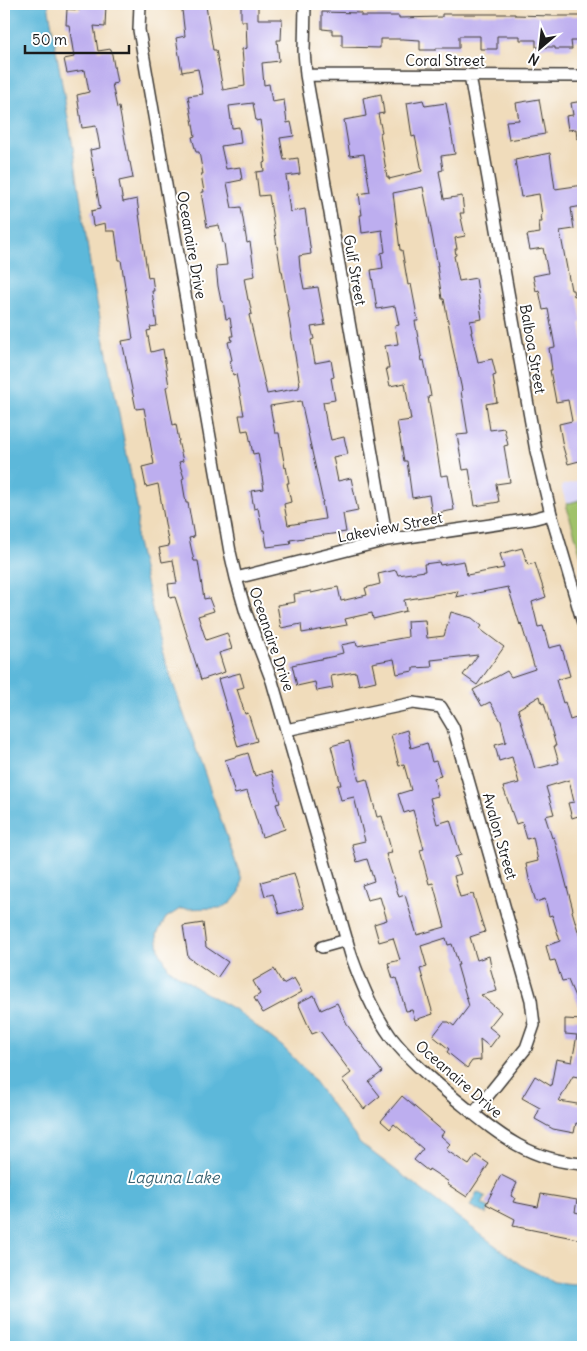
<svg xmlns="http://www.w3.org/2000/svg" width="587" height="1351" viewBox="0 0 587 1351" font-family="Delius,sans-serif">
  <rect width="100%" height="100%" fill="#fff"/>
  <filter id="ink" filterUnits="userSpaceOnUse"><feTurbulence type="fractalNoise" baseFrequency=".02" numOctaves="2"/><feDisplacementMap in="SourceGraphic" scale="10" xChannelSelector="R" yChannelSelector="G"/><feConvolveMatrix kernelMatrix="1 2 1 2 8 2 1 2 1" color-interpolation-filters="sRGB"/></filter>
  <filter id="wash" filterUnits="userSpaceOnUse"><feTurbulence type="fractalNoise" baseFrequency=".0096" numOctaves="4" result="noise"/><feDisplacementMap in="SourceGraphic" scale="20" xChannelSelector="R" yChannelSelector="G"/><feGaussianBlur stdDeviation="1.12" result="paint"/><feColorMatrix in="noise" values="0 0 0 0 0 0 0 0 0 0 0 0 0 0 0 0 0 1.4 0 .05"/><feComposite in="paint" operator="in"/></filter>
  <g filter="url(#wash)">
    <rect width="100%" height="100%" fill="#f0dcbb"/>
    <path fill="#dad6f7" d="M583,479V563L561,486Z"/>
    <path fill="#a0c26b" stroke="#5e6f44" d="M583,499V563L566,504Z"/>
    <path fill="#5bb8da" stroke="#3c6a7b" d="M4,4H48L72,141L92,277L138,511L136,538L161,649L242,880L240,892L231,903L220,908L180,909L166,918L157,934L159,950L169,969L204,992L234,1009L283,1047L308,1073L360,1143L521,1265L554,1282L574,1284L583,1281V1347H4Z
      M477,1192L486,1197L482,1204L489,1208L486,1214L470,1206Z"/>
    <g id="blocks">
      <path fill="#bdaeef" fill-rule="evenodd" d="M80,4H106L105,27L94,26L98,51L111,49L117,83L112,84L117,108L119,107L129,162H130L133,178L119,181L123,202L137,199L148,278L152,277L154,291H152L157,326L150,327L151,330L147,331L151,352L163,349L169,386L166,387L173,425L176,424L179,441H178L183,461L179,462L184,478L182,479L186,503H188L194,537L189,538L194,561H198L204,599L209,598L214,611L198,616L206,640L227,633L232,649L219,653L225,672L201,680L175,597L170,598L168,584L177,583L173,560L162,562L159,548L169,546L158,484L146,487L142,467L154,464L144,408L136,409L122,341L133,339L121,260H119L115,231H106L105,223L93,226L91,211L100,209L90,150L100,148L96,126L82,128L77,95L89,92L85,70L67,73L64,59L74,57L69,25H66L67,9L80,10Z
        M241,5H258V19H282L281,40H277L279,61L262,63L264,85L269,84L272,102L284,100L287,123L291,122L294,136L280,138L284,160L298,158L300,174L286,176L288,189H287L290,212L305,209L311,254L299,256L300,268L304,289L318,287L325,325L311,327L314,339L311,340L315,363L331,360L334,377L331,378L335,400L323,402L327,427H328L331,440L344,437L348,454L333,457L338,481L351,478L358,511L343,514L346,532L290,540L291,544L267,547L264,530H262L258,508L254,509L251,491L264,489L258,453L253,454L248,430L242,431L239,415H244L236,374L233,375L230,361L232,360L228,342L232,341L231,336H233L230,318L226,319L223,301H221L218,286L216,266L227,265L224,243H223L219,225L207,227L201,192H204L201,174H203L199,152H196L192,137L195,136L188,96L203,94L198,69L182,72L176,38L185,36L182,10L206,6L213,50H216L223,90L245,86L242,49L247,48L246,21H241ZM253,103L256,121L260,120L266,162L263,163L264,171L256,172L259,196L269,195L281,271H282L289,313H288L300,385L299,386V388L267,394L249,315L252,314L249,300H248L244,278L255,276L250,242L247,243L241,207L232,208L227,183L242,180L240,167L226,169L221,146L241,143L239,127L232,128L229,106ZM301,401L323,502H322L325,519L288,525L284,504L291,502L287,483H289L286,467L285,468L279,433H275L270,406Z
        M322,12L361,13V16H399V18L442,17V14H515V15L553,16H583V41H571L572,49H555V47H536V40H520V36H497V49H480V36H459V48H436V50H420V40L403,39H380V48L342,47V34H332V30L322,29Z
        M381,94L384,113L378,114L382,132L380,133L387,177H389V179L422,171L415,136L412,137L407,103L423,100L425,106L446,103L455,154L441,156L443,170L439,171L444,199L462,196L464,213H460L465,236L455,238L457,249H455L456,255L454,256L459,281L476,278L482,319L470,321L472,332H471L478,362L492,359L496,375L493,376L497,402L486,404L490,430L504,428L508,445L504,446L510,482L496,484L499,502L475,506L469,469L463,470L457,435L468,434L461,391L462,390L453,349L444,299H442L437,266H438L423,187L393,193L400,250H402L408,285L411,284L418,321H415L422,361L424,360L431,396L428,397L441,476L448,475L454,510L432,514L429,495L412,498L407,461H404L397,422L411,420L405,383L390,386L386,368H389L385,346L398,344L395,326L399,325L395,306L377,309L371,270L383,268L381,253L385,252L382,230L362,233L360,215H362L359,194L370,192L364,154L350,156L344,120L366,116L363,98Z
        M539,99L545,134L509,140L506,121L519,120L516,103Z
        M583,101V138L577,139L576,129L568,130L566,116L573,115L571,103Z
        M550,153L555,189L583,185V206L571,208L574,229L560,231L571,290H573L574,296L577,295L582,322L580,323L583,342V460L568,464L563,447L559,424L572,421L568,400L556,402L550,370H552L549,348L555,347L548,309L543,310L539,290L536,291L533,276L548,273L543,248L530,250L527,235L540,233L539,222H542L541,215H542L539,194L521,197L515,160Z
        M522,548L528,565L535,563L546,597L532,602L538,627L543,626L549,648L561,645L570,676L556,680L563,703L565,702L570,720L579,717L583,731V820H579L578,816L572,818L568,803L574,802L569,780L546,787L554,814L545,816L552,838L554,837L573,910L572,911L581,941L583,940V1016L568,980L562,981L555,960L550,961L546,946L560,941L552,915L549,916L545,899L536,902L529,879L526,864L538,861L533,837L527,839L522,822L516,824L503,787L519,783L512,757L499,761L495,745L506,742L501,721L490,702L482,706L473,690L507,671L511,677L535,669L521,623L520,625L508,587L456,597L458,591L404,600L406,611L373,619L372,613L345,619L347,625L302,633L301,624L281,628L277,605L295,602L294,594L311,591V593L338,587L341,601L367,595L365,588L380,584L378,574L396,570L398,575L425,571L424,564L439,562L440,565L464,561L467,575L504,568L500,554ZM540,696L542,704L544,703L556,746H554L559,763L535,769L518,709Z
        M451,612L472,618L482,626L480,629L504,647L477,685L463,675L478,655L431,660L432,667L413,668V671L397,674L394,659L372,663L376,681L359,685L356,672L331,676L333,688L317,691L315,682L297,686L292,665L335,656V655L343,653L341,645L356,642L357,646L408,637L407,621L425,620L427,638L444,636Z
        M240,673L244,687L237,689L245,714L248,713L257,741L238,747L218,679Z
        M407,730L411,748L427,743L432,762L436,761L441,776L434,778L438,796L430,798L437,824L450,820L461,855L455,857L461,874L454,876L460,897L473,894L485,932L470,937L477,960L489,956L491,967H490L497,991L481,995L501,1012L489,1027L499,1035L490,1047L480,1039L481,1060L472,1061L467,1068L447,1052L449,1049L433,1036L444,1022H449L454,1026L469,1006L457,965H459L452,944L448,945L446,938L421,946L427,967L420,969L433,1014L415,1020L412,1010L406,1011L396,978L393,979L388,963L400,960L393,938L379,942L374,924L387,920L380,897L367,900L362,885L374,881L367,859L357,862L352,844L365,841L354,797L341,800L337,785H341L331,746L349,741L359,781L367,779L377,817L382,816L392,853L386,854L399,897L405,895L417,935L445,927L433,883L429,884L420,850L424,849L413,810L404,813L398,794L411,790L404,765L399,766L391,735Z
        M248,753L255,776L271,771L280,803L276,804L285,829L262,837L247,791L235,794L225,760Z
        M294,873L304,908L279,914L273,894L265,896L261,882Z
        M203,923L206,947L228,962L217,978L188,957L183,926Z
        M274,969L283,984L294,978L302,992L263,1013L254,998L260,994L253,981Z
        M314,995L321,1010L337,1003L348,1026L382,1072L369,1082L380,1096L364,1109L342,1080L351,1073L320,1031L312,1034L298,1003Z
        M565,1019L583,1020V1078L573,1076L559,1101L583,1105V1125L576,1123L574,1133L553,1129L535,1119L540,1108L522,1098L535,1076L551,1086L556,1059L572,1062L577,1035L565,1034Z
        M402,1096L444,1132L441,1136L450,1144L446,1150L469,1165L476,1155L489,1164L467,1197L447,1184L449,1182L429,1169L428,1171L414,1160L423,1149L394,1124L390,1129L381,1121Z
        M501,1175L517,1183L511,1196L515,1198L513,1202L538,1207L541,1194L577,1200L575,1212L583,1214V1240L513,1226L515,1219L486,1204Z"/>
    </g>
  </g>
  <g filter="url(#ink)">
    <use href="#blocks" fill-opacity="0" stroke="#3c3934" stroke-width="1"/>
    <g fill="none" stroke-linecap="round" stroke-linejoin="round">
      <defs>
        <path id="minor" d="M140,4L139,30L230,552L236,578L246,613L272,681L351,955C361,984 373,1012 391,1037C409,1060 432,1079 454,1098C496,1132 526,1160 583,1164
          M305,4L304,51L306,75L387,540
          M306,75L583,76
          M470,76L536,451L551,514L583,623
          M236,578L387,540L532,519L551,514
          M286,730L413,703L441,707L453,727L531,1000L534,1025L526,1048L473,1114
          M322,947L347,940"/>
      </defs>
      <use href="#minor" stroke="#3c3934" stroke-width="14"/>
      <use href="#minor" stroke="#fff" stroke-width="11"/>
    </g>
  </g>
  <g text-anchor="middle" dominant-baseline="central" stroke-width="4" stroke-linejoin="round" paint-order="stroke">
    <g font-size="15" fill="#1c1c1c" stroke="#fff">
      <text x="445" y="60">Coral Street</text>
      <text transform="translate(192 245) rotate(80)">Oceanaire Drive</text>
      <text transform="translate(355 270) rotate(80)">Gulf Street</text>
      <text transform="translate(533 349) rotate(80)">Balboa Street</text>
      <text transform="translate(390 527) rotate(-11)">Lakeview Street</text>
      <text transform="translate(272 639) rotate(71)">Oceanaire Drive</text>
      <text transform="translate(500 836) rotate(74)">Avalon Street</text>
      <text transform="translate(459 1079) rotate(41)">Oceanaire Drive</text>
    </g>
    <g font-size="16" font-style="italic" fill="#386271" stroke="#fff">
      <text x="173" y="1177">Laguna Lake</text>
    </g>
  </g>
  <rect width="587" height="1351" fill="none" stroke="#fff" stroke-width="20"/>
  <g transform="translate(540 48) rotate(208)" stroke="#ffffff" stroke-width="4" paint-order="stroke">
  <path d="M0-4L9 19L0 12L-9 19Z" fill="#1c1c1c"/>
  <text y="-8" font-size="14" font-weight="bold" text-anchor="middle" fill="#1c1c1c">N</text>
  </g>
  <path d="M25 45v8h104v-8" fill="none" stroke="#1c1c1c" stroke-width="2.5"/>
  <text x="32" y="45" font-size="15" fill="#1c1c1c" stroke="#ffffff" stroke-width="4" paint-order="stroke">50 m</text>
</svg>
